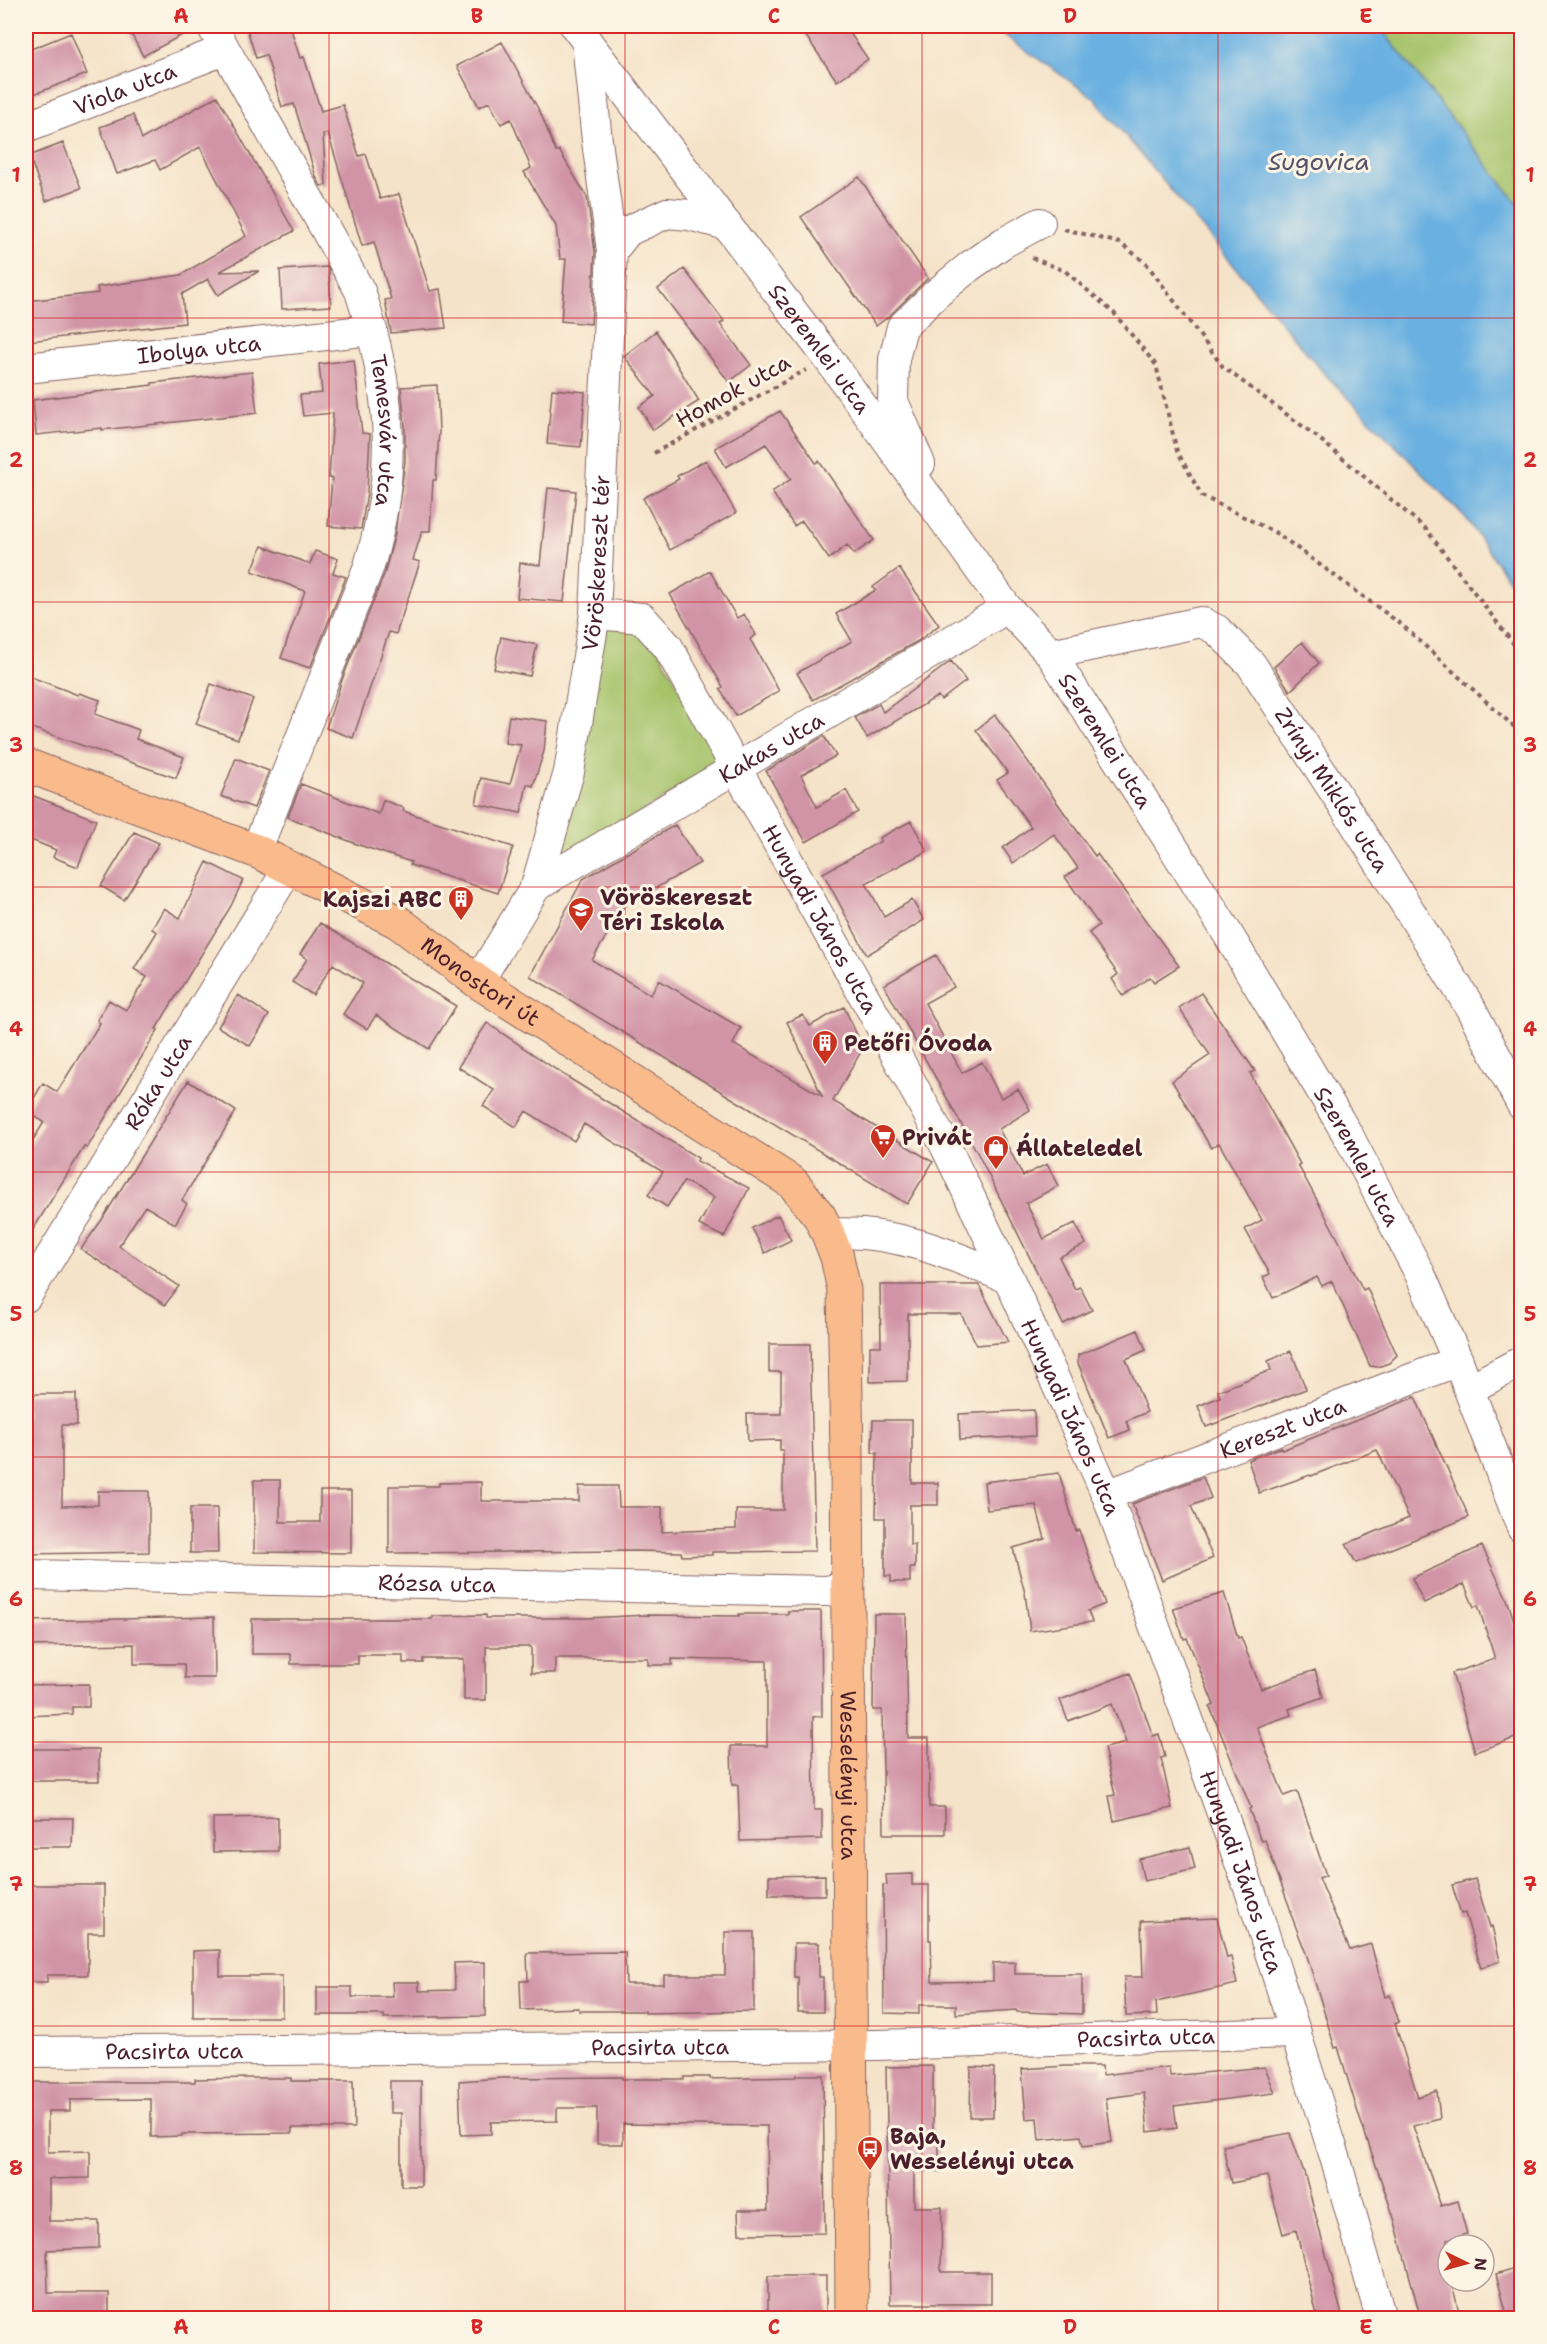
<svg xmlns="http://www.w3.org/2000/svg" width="1547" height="2344" viewBox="0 0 1547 2344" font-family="'Shantell Sans',sans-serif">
  <rect width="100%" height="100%" fill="#fcf5e5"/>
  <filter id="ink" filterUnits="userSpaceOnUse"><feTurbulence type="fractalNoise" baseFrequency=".0167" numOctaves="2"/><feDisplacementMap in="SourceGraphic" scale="12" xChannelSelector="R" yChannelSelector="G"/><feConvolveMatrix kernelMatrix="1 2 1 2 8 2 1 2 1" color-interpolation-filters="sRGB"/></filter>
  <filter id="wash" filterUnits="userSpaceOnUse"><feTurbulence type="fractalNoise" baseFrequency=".008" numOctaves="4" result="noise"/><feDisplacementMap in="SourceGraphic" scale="24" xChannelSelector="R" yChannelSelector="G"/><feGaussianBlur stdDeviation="1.35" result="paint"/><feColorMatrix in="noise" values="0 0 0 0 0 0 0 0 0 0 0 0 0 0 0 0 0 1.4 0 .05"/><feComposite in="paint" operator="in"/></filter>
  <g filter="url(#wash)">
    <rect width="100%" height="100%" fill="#f5e3c9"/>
    <path fill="#a6c36b" stroke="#78714b" stroke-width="1.5" d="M1379,26H1521V208Z
      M595,614L642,618L720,764L550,868Z"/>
    <path fill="#6ab1e1" stroke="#5a6886" stroke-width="1.5" d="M995,26H1379L1521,208V598L1466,518L1322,371L1094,98L1000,32Z"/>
    <g id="blocks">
      <path fill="#d194a7" d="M127,26H195V28L143,56Z
        M246,26H290L300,58L304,57L321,111L343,105L359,156L366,154L380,199L399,194L430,291L440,289L446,328L391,333L385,300L391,299L374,242L362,246L328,133L323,134L326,185L321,186L316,177L294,104L282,107L266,55L256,58Z
        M799,26H845L868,59L837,81Z
        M71,33L87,74L26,97V51Z
        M502,42L541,114L556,152L559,150L587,197L595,252L591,324L561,321L566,259H560L556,226L524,172L531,168L511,119L501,124L489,102L479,107L457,66Z
        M217,96L294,231L219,272L259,271L218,295L208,279L182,294L185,323L29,341L26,301L98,293L97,287L181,275L246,236L200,147L160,170L155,160L117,174L100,127L133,115L142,139Z
        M63,143L81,188L46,201L29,156Z
        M859,177L928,278L888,317L876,326L801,217Z
        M327,267L329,271L331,306L282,309L280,270Z
        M684,269L724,321L720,324L751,365L729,382L658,289Z
        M656,331L699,401L653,430L639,407L655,396L624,356Z
        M354,360L362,433L370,434L367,493L361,529L328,526L332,478H329L333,413L303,416L300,395L322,393L319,364Z
        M252,372L257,413L102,430V428L36,435L33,400L152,385V383Z
        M437,385L439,431L436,480H433L430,531H422L413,560L420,562L396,634L389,632L353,738L326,728L342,680L385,572L395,533L405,461V426L401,387Z
        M552,389L585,392L581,447L547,444Z
        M780,411L816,463L819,461L874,540L854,554L847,545L829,559L802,521L794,526L772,492L791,479L766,444L726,467L715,448Z
        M706,460L736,513L670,550L643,498L679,479L677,476Z
        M548,488L576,491L564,602L517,598L520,563L540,565Z
        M262,546L310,564L315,551L338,559L333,573L346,577L310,668L281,658L305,591L252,571Z
        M899,568L939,625L918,641L813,700L797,673L852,641L836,614L876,590L873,587Z
        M710,571L737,618L744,614L756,635L750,639L779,691L736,716L720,689L723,687L670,594Z
        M501,637L537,645L530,676L494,669Z
        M1302,642L1319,663L1290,691L1274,667Z
        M951,661L966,681L941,700L938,696L867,738L855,717L879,704L883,712Z
        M26,675L78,695L79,693L100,700L95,714L139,730L136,739L184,757L176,778L26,726Z
        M211,684L253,699L238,739L196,724Z
        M995,715L1095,856L1097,854L1179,966L1154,982L1150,977L1123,996L1112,979L1118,974L1089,933L1099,925L1065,877L1078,868L1054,834L1013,863L1003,848L1031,827L997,780L1008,773L976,730Z
        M509,716L547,721L544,751L533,786L527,784L521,813L476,804L481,778L510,784L521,745L505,743Z
        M824,736L836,756L801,775L817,807L846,790L858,812L806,842L766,771Z
        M236,758L269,771L254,808L221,796Z
        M301,784L379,814L383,800L404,808L403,811L513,847L498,893L410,865L411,862L359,845L288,817Z
        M26,793L96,820L78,867L53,857L56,850L26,838Z
        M911,821L927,851L866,883L884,917L912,900L924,920L867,955L823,873L881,841L879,838Z
        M675,825L700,863L624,906L592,960L651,995L659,980L741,1028L733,1044L822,1096L787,1022L803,1015L810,1026L844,1007L863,1048L833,1101L933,1162L907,1204L530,976L583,879Z
        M134,832L159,843L124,900L101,886Z
        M207,862L243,880L231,906L156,1029L158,1030L129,1078L87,1148L84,1147L26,1241V1152L44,1122L26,1111L43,1083L57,1092L100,1023L97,1020L109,1000L126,1010L147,977L134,969L157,932L152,929L164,908L180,918Z
        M320,923L456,1006L429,1049L376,1015L367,1029L343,1014L363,983L333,964L313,995L292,982L307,959L300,954Z
        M936,955L954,987L925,1003L962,1073L982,1062L1001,1098L1018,1089L1030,1110L999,1129L1023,1176L1047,1164L1058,1186L1026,1203L1044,1239L1075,1223L1086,1244L1059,1257L1075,1289L1080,1287L1092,1310L1063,1324L978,1154L884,985Z
        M1201,993L1255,1071L1250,1073L1300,1164L1298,1165L1338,1239L1363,1290L1367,1288L1397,1355L1389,1363L1378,1367L1370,1366L1332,1281L1322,1286L1317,1277L1273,1298L1263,1277L1270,1274L1245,1229L1262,1220L1219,1143L1211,1148L1172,1081L1210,1055L1179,1008Z
        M238,995L269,1015L250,1046L218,1027Z
        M487,1023L564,1075L698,1158L697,1161L749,1188L724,1237L699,1225L714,1197L684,1181L667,1207L648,1195L663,1172L584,1124L574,1141L526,1111L516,1127L483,1106L494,1090L458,1067Z
        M188,1081L236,1111L182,1200L187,1204L175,1224L145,1206L119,1246L179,1286L165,1305L81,1249L103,1218Z
        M778,1215L791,1240L765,1253L752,1228Z
        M880,1285H979L1008,1342L977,1345L961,1314H908V1381L870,1382V1346H881Z
        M1138,1330L1146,1350L1126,1359L1147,1412L1126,1421L1130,1430L1109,1438L1078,1363V1355Z
        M769,1344H810L815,1551L712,1552V1555L682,1556L681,1552L636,1551L389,1553V1486H439V1483L481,1482V1501H579V1486H618L619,1507H662V1532L736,1529V1510H783V1450H780V1440L748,1441L747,1414H781V1372H769Z
        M1291,1351L1306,1389L1206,1427L1198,1406L1220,1397L1218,1391L1271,1370L1268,1361Z
        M26,1394H76L77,1425H62V1506L98,1505V1491H149V1552L26,1554Z
        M1415,1397L1469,1517L1356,1563L1346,1544L1409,1518L1377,1450L1311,1476L1310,1475L1259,1493L1248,1460L1281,1447L1282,1450Z
        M1034,1410L1035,1436L960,1440L959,1414Z
        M873,1420H912V1483H938V1505H910V1545H915V1568H910V1582H891V1576H885V1518H876L877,1453H872Z
        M1059,1473L1076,1531L1079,1530L1105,1604L1088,1611L1092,1622L1030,1631L1025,1593L1013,1548L1045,1539L1036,1505L987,1510L984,1482Z
        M1203,1477L1211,1498L1191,1506L1213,1558L1162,1580L1132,1504Z
        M254,1480H280V1522H320V1491H351V1553L254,1552Z
        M190,1508H217L218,1553H190Z
        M1482,1546L1507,1599L1521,1642V1736L1475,1752L1452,1673L1495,1659L1478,1605L1474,1607L1464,1584L1424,1603L1412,1578Z
        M1224,1593L1238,1638L1241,1637L1261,1689L1315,1670L1323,1697L1289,1709L1291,1715L1257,1727L1284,1796L1297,1791L1326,1875L1319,1878L1350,1950L1371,1944L1385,1997L1390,1995L1399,2022L1395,2024L1418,2097L1437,2091L1440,2119L1413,2126L1441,2206L1458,2201L1467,2234L1448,2239V2281H1451L1461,2319H1421L1394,2218L1359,2116L1338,2047L1335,2048L1307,1956L1290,1912L1291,1911L1265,1840L1261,1841L1249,1809L1251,1808L1210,1707L1214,1705L1187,1638L1184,1639L1173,1608Z
        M788,1611H821L822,1716L813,1717L814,1810H822V1839L740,1841L738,1785H732L731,1746H767V1661L672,1659V1665H648V1658H555V1673H531V1647H486V1700H464V1659H423V1663H403V1655H358V1664H291V1654H252V1619H432V1616L486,1615V1618H587L647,1615L739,1616V1614H788Z
        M874,1614H906L908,1738H929V1807H945V1834H884L882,1710H873Z
        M214,1617L215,1678H185L184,1664H134V1644L26,1646V1621Z
        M1130,1673L1153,1736L1159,1734L1165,1757L1161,1758L1172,1808L1114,1821L1109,1796L1115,1795L1104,1748L1126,1743L1112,1704L1068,1721L1060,1700Z
        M89,1684V1707H72V1714L26,1716V1685Z
        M26,1749H99V1781H26Z
        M278,1817V1851L213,1852V1818Z
        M26,1818H73L72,1847H26Z
        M1190,1847L1195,1869L1144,1881L1139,1859Z
        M912,1874V1885H929V1940H931L932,1982L993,1981V1963L1015,1962V1974H1082V2014L1017,2012L1016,2010L956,2014V2005H919V2014L884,2013L883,1885H887L886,1875Z
        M825,1875V1895H769V1876Z
        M1475,1879L1490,1927L1492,1926L1500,1961L1481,1968L1465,1913L1461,1914L1452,1885Z
        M26,1885H104V1933H88V1975H47V1982H26Z
        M1217,1918L1227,1958L1231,1957L1237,1984L1156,2002L1157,2015L1126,2016L1124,1977H1143L1141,1921Z
        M725,1932H754V2011L645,2013V2011H579V2008L521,2010L520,1981H528L527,1953L625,1952L626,1984H664V1975H725Z
        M794,1943H819V1977H823V2012H798V1977H794Z
        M220,1950V1976H282V2017H193V1951Z
        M485,1962V2016L384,2018V2015H317V1987H352V1997H393L392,1982H419V1991L455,1990L454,1963Z
        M933,2066V2141H939V2171H914V2207H942L941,2272H991V2304H890L886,2067Z
        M1066,2066H1102L1103,2075L1169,2067L1170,2076L1265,2067L1275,2093L1174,2106L1177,2128L1148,2132L1144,2093L1106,2098L1112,2142L1083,2146L1081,2136L1039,2140L1037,2118L1026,2119L1022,2069Z
        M971,2067L994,2068L993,2117H970Z
        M796,2075H823L825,2233L739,2234L738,2210H768L767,2126L623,2124V2144H597V2108H557V2121L491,2122V2134L461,2135L459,2081L502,2078L622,2077V2079H684V2077H710V2079L796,2077Z
        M255,2078H291V2081H353L354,2128H292V2133L182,2134V2136L151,2137V2099L70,2100V2111H48V2152L90,2151V2178L49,2179V2221H99V2248L47,2250L48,2293H109V2319H26V2082H195V2079Z
        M390,2081H421V2186H401V2113H390Z
        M1290,2133L1305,2175L1343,2319H1318L1296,2230L1283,2234L1267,2176L1231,2183L1223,2146Z
        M1521,2266V2319H1508L1496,2274Z
        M768,2276H826V2319H768Z"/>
    </g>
  </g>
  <g filter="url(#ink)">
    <use href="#blocks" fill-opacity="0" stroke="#866462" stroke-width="1.5"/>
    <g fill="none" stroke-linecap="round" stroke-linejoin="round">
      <defs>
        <g id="minor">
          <path id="s1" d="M212,26L360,291C391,386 399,468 369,566L256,851"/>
          <path id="s2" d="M575,26L828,358L1007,608L1051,654L1223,926L1349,1137L1420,1274L1458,1361L1522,1528"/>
          <path d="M587,42L597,141L612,251"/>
          <path id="s3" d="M26,127L224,50"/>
          <path id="s4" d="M26,368L372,330"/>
          <path d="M920,464L893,401L894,359L902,327L936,294L970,266L1003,243L1040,223"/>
          <path id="s5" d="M595,614L642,618L668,647L874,1014L946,1147L1009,1279L1107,1495L1253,1899L1335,2157L1381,2318"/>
          <path id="s6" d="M1051,654L1201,622L1217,630L1251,664L1349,814L1470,1007L1522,1105"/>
          <path id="s7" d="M536,886L1007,608"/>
          <path id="s8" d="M478,982L536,886L569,772L595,614L612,251L628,231L667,213L689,215L727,225"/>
          <path d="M828,1234C891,1228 953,1255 1009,1279"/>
          <path id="s9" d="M26,1297L289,868"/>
          <path d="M1469,1389L1522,1361"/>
          <path id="s10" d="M1107,1495L1458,1361"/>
          <path id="s11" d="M26,1575L826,1591L847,1587"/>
          <path id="s12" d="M26,2052L876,2045L1296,2033"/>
        </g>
        <g id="major">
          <path id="s13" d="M26,765L256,851L398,922L478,982L793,1183L820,1217L828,1234L837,1257L844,1290L847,1454L852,2318"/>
        </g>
      </defs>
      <use href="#minor" stroke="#866462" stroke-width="32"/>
      <use href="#major" stroke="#866462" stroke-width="35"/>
      <path stroke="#866462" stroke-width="4" stroke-dasharray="4.5 4.5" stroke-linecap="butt" d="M1064,229L1120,243L1146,263L1223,367L1317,437L1425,528L1522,655
        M1032,258L1065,271L1114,313L1156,365L1177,451L1202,496L1278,534L1402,625L1522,734
        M654,453L806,370"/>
      <use href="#minor" stroke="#fff" stroke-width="30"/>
      <use href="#major" stroke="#fabb8c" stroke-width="33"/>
    </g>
  </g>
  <path fill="none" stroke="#d62828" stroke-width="1.5" stroke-opacity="0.55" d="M329,26V2318M625,26V2318M922,26V2318M1218,26V2318M26,318H1522M26,602H1522M26,887H1522M26,1172H1522M26,1457H1522M26,1742H1522M26,2026H1522"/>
  <defs>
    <symbol id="building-pin" viewBox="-11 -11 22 30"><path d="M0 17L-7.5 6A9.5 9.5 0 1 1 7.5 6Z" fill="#c8321e" stroke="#fcf5e5"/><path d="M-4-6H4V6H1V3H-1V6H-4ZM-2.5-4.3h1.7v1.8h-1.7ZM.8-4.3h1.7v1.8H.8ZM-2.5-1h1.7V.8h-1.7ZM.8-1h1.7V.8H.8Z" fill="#fff"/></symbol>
    <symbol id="school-pin" viewBox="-11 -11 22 30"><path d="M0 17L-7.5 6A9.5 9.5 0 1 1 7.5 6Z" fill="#c8321e" stroke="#fcf5e5"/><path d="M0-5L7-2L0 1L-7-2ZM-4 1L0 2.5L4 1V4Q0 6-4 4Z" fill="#fff"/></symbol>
    <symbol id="supermarket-pin" viewBox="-11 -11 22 30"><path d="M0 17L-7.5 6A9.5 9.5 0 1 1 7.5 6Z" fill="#c8321e" stroke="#fcf5e5"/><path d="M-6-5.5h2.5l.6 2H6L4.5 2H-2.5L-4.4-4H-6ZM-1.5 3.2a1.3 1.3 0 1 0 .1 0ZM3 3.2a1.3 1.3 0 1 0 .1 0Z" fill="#fff"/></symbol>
    <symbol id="shop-pin" viewBox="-11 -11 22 30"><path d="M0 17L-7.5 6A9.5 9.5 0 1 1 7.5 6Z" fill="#c8321e" stroke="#fcf5e5"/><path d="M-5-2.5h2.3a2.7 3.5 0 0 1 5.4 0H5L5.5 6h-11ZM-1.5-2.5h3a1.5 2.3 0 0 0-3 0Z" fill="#fff"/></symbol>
    <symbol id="bus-pin" viewBox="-11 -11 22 30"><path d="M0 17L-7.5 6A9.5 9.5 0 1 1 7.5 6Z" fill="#c8321e" stroke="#fcf5e5"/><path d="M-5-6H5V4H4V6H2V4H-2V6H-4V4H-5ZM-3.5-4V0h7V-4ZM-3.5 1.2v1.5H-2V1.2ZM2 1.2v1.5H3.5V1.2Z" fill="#fff"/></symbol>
  </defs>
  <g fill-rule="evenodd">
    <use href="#building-pin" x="446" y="884" width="30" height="40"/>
    <use href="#school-pin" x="566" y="895" width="30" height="40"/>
    <use href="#building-pin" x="810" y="1028" width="30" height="40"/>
    <use href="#supermarket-pin" x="868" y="1122" width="30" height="40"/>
    <use href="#shop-pin" x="981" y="1133" width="30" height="40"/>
    <use href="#bus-pin" x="855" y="2134" width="30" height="40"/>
  </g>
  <g text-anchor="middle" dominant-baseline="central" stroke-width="6" stroke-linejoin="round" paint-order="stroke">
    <g font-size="22" fill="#4a1f2b" stroke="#fcf5e5">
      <text stroke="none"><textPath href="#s3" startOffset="106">Viola utca</textPath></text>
      <text stroke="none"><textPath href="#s4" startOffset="174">Ibolya utca</textPath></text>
      <text stroke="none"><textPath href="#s2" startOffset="405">Szeremlei utca</textPath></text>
      <text transform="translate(733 391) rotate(-29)">Homok utca</text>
      <text stroke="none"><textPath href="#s1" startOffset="446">Temesvár utca</textPath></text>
      <text stroke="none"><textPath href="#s8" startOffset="442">Vöröskereszt tér</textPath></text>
      <text stroke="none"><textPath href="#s2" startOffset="891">Szeremlei utca</textPath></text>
      <text stroke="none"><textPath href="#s7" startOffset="273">Kakas utca</textPath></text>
      <text stroke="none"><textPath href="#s6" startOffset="369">Zrínyi Miklós utca</textPath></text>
      <text stroke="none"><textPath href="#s5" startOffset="398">Hunyadi János utca</textPath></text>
      <text stroke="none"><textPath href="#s13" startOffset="506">Monostori út</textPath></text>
      <text stroke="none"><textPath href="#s9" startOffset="252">Róka utca</textPath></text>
      <text stroke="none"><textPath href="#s2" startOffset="1377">Szeremlei utca</textPath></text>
      <text stroke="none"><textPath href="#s5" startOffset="956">Hunyadi János utca</textPath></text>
      <text stroke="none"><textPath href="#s10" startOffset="188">Kereszt utca</textPath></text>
      <text stroke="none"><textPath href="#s11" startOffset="411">Rózsa utca</textPath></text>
      <text stroke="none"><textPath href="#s13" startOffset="1484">Wesselényi utca</textPath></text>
      <text stroke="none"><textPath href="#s5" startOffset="1442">Hunyadi János utca</textPath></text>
      <text stroke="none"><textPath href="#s12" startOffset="1120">Pacsirta utca</textPath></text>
      <text stroke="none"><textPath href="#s12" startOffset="634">Pacsirta utca</textPath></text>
      <text stroke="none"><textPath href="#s12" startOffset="148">Pacsirta utca</textPath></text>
    </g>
    <g font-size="22" font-weight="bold" fill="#4a1f2b" stroke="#fcf5e5" text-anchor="start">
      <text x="600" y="897">Vöröskereszt<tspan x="600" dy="25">Téri Iskola</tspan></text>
      <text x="442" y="899" text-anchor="end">Kajszi ABC</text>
      <text x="844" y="1043">Petőfi Óvoda</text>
      <text x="902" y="1137">Privát</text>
      <text x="1016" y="1148">Állateledel</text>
      <text x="890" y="2136">Baja,<tspan x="890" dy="25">Wesselényi utca</tspan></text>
    </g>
    <g font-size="24" font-style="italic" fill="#55526b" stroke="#fcf5e5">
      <text x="1319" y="162">Sugovica</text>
    </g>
  </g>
  <rect width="1547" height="2344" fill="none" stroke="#fcf5e5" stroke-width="66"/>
  <g transform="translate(1466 2263) rotate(95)"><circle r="28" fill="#fcf5e5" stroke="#b59f9b" stroke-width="1.5"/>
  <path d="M0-4.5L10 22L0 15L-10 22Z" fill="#c8321e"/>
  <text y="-9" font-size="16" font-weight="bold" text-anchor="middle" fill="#4a1f2b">N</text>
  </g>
  <rect x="33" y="33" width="1481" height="2278" fill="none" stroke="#d62828" stroke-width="2"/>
  <g font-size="20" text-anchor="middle" font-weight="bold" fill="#d62828">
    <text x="181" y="23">A</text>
    <text x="477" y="23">B</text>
    <text x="774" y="23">C</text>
    <text x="1070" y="23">D</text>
    <text x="1366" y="23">E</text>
    <text x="16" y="182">1</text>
    <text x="1530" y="182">1</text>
    <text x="16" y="467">2</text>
    <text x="1530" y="467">2</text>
    <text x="16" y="752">3</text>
    <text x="1530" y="752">3</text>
    <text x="16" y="1036">4</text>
    <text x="1530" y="1036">4</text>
    <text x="16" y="1321">5</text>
    <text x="1530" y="1321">5</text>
    <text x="16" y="1606">6</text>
    <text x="1530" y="1606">6</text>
    <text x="16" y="1891">7</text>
    <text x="1530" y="1891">7</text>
    <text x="16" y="2175">8</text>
    <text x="1530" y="2175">8</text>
    <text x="181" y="2334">A</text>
    <text x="477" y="2334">B</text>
    <text x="774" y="2334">C</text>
    <text x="1070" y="2334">D</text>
    <text x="1366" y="2334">E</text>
  </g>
</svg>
